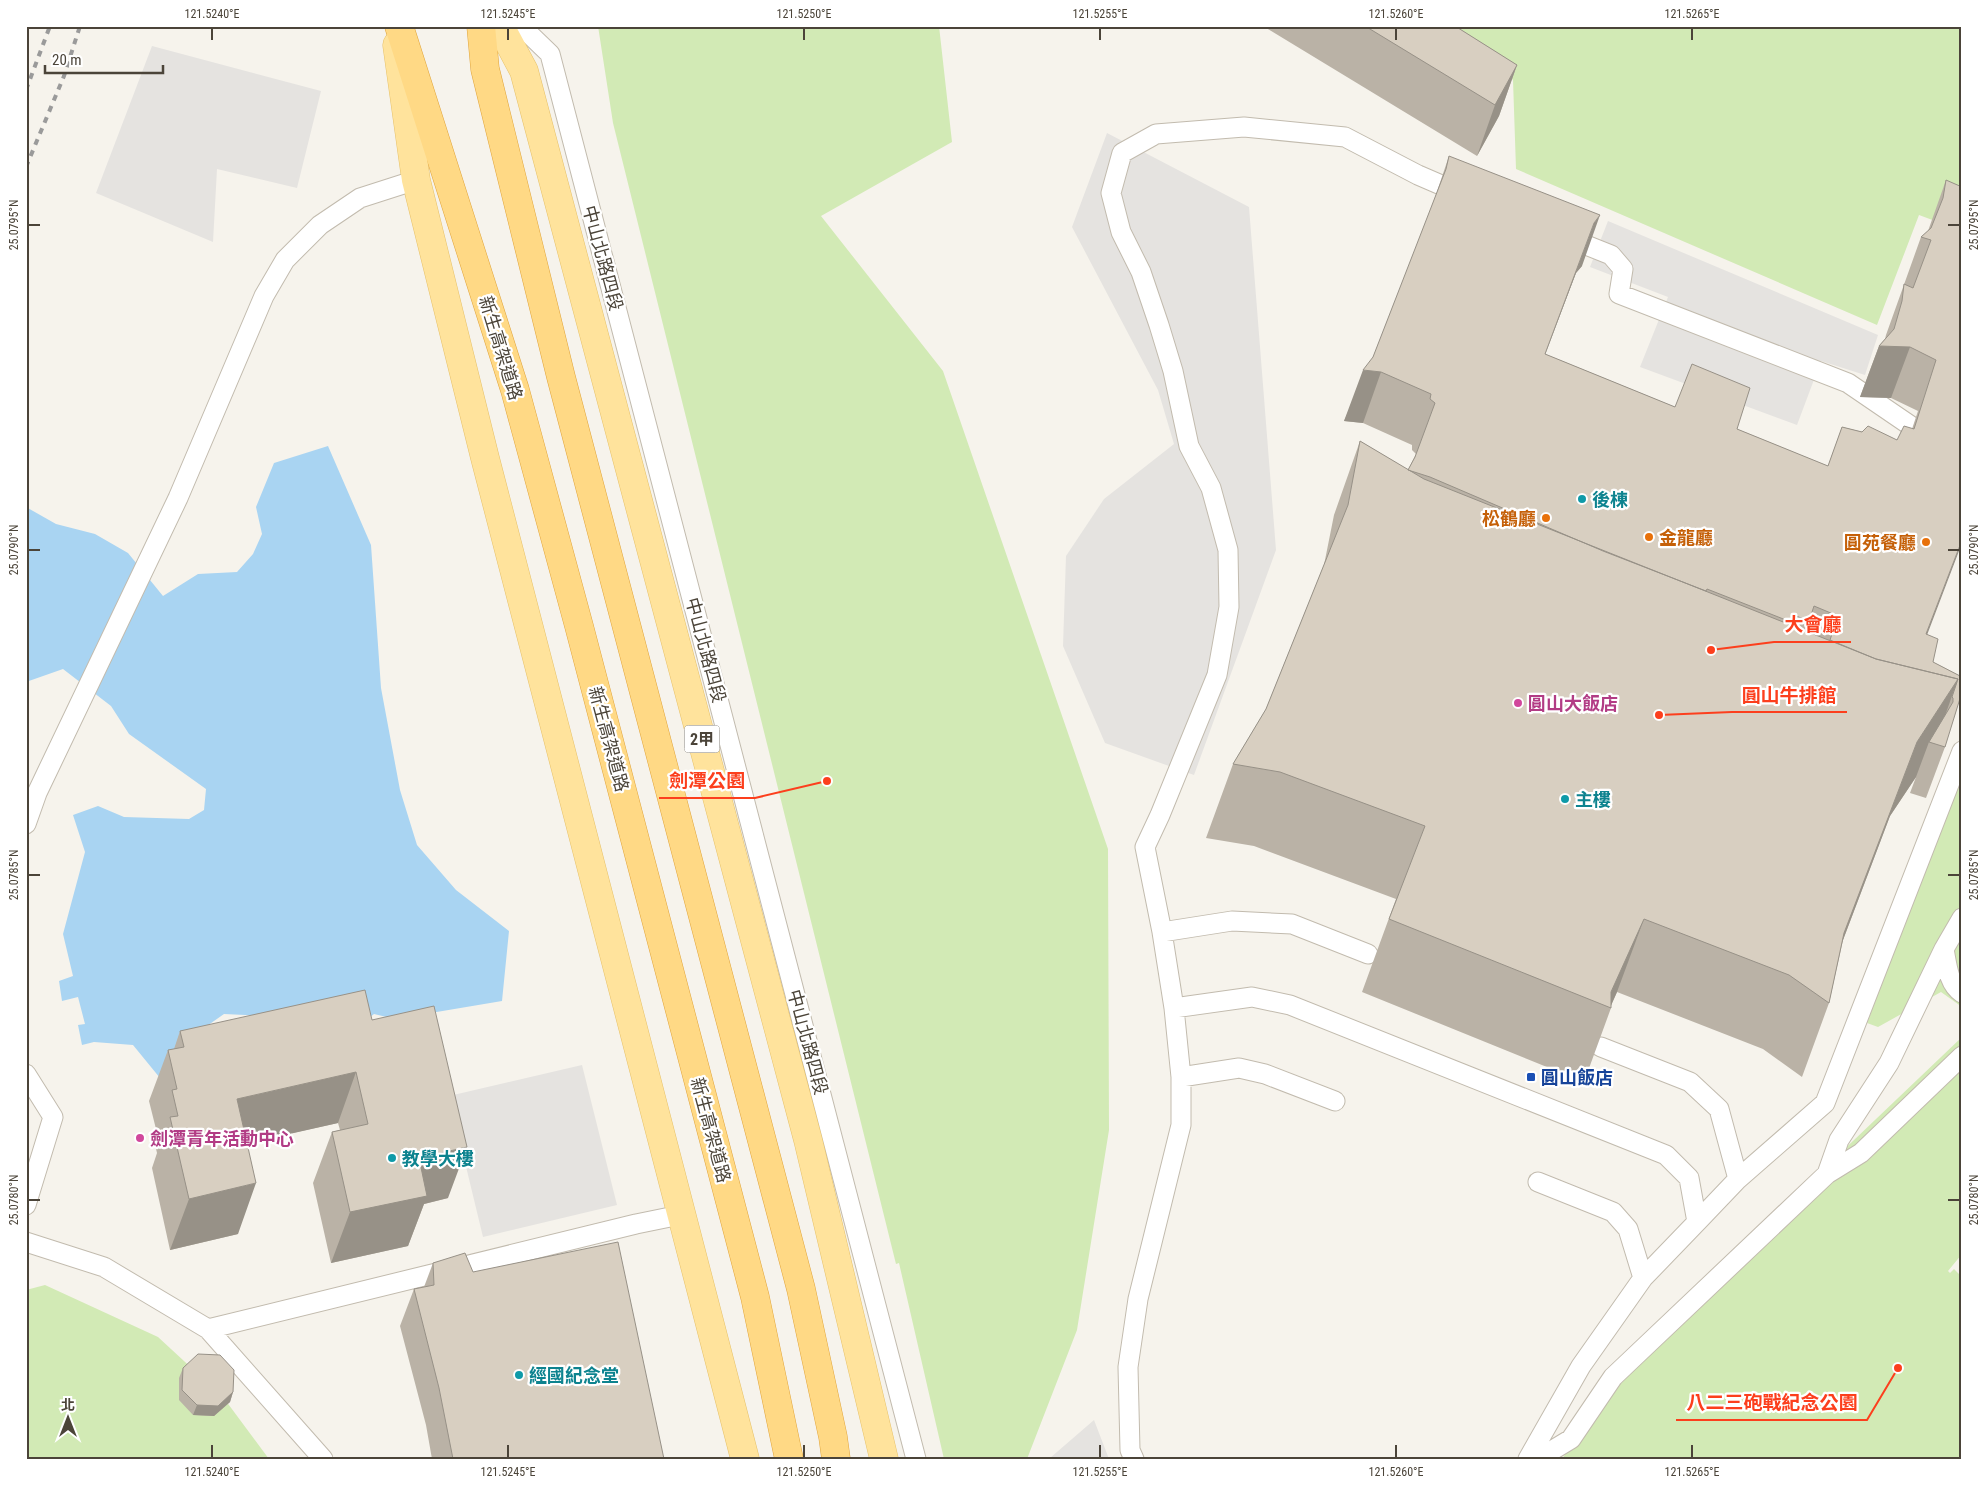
<svg xmlns="http://www.w3.org/2000/svg" width="1988" height="1485" viewBox="0 0 1988 1485" font-family="'Roboto Condensed','Noto Sans TC',sans-serif">
  <rect width="100%" height="100%" fill="#f6f3ec"/>
  <path fill="#d2eab5" d="M598,26H939L952,142L821,216L943,371L1108,849L1109,1130L1077,1330L1027,1459H944L899,1263L896,1264L613,123Z
    M1444,26H1962V231L1919,215L1877,325L1516,169L1513,80Z
    M1962,765V1007L1941,992L1878,1027L1867,1023Z
    M1962,1037V1254L1948,1271L1950,1273L1954,1269L1962,1277V1459H1562L1641,1343Z
    M45,1285L158,1337L223,1397L269,1459H26V1290Z"/>
  <path fill="#e5e3e0" d="M152,46L321,91L297,188L217,169L213,242L96,193Z
    M1107,133L1249,207L1276,550L1194,775L1105,743L1063,646L1066,556L1104,499L1174,444L1158,390L1072,227Z
    M1608,221L1878,335L1865,375L1821,361L1797,425L1640,367L1668,297L1590,267Z
    M582,1065L617,1205L483,1237L449,1096Z
    M1094,1420L1109,1459H1050V1458Z"/>
  <path fill="#a9d4f2" d="M328,446L371,545L381,688L400,790L417,845L456,890L509,931L502,1001L395,1019L374,1014L341,1040L266,1016L224,1014L194,1035L160,1078L133,1045L94,1042L82,1045L78,1025L85,1024L78,997L62,1001L59,981L73,976L63,934L85,852L73,815L98,806L124,817L189,819L204,810L206,789L129,734L111,706L63,669L26,682V507L56,524L95,534L128,553L163,596L198,574L237,572L253,554L262,534L256,507L274,463Z"/>
  <g fill="none" stroke-linecap="round" stroke-linejoin="round">
    <defs>
      <path id="service" d="M521,26L550,54L916,1459
        M1566,237L1611,255L1623,269L1619,294L1848,383L1911,426
        M26,824L37,793L178,498L264,296L285,260L320,225L360,198L416,180
        M1162,932L1232,921L1292,924L1368,954
        M1944,949C1947,964 1948,984 1962,993
        M1174,1008L1162,932L1145,847L1160,815L1217,675L1229,607L1228,550L1211,488L1189,446L1173,371L1159,325L1141,272L1121,232L1111,193L1122,153L1156,134L1244,127L1345,137L1418,175L1462,194
        M1601,1047L1690,1082L1719,1109L1738,1179L1697,1222
        M26,1074L53,1117L26,1205
        M1181,1077L1239,1068L1265,1074L1335,1101
        M1827,1174L1861,1153L1962,1056
        M1738,1179L1825,1103L1962,751
        M1538,1182L1613,1212L1628,1229L1643,1278
        M26,1242L104,1267L208,1329L323,1459
        M208,1329L636,1224L680,1215
        M1134,1459L1130,1450L1128,1367L1138,1299L1181,1125V1077L1174,1008L1252,997L1290,1005L1666,1155L1689,1178L1697,1222L1643,1278L1581,1366L1528,1459
        M1538,1459L1571,1439L1613,1377L1827,1174L1839,1140L1889,1063L1944,949L1962,918"/>
      <path id="primary" d="M500,26L524,71L808,1140L884,1459
        M397,45L416,180L485,458L745,1459"/>
      <path id="trunk" d="M399,26L515,390L579,626L755,1297L789,1459
        M481,26L485,69L561,377L801,1289L833,1437L836,1459"/>
    </defs>
    <use href="#service" stroke="#c2bbae" stroke-width="21"/>
    <use href="#primary" stroke="#e6c16a" stroke-width="29"/>
    <use href="#trunk" stroke="#e0a43c" stroke-width="29"/>
    <use href="#service" stroke="#fff" stroke-width="19"/>
    <use href="#primary" stroke="#ffe39c" stroke-width="28"/>
    <use href="#trunk" stroke="#ffd985" stroke-width="28"/>
    <path stroke="#9a9a9a" stroke-width="4" stroke-dasharray="6 6" stroke-linecap="butt" d="M26,90L50,26
      M26,167L64,76L80,26"/>
  </g>
  <path fill="#bab2a6" d="M1263,26H1455L1517,65L1499,116L1477,156Z
    M1449,156L1582,266L1576,273L1545,354L1675,407L1737,429L1828,466L1842,427L1897,440L1912,429L1918,411L1891,398L1860,397L1879,346L1885,339L1886,335L1921,237L1928,231L1946,180L1927,634L1933,662L1962,677L1945,747L1926,798L1910,793L1916,777L1890,816L1843,940L1829,1003L1802,1077L1763,1049L1617,992L1611,1005V1008L1584,1082L1362,992L1396,899L1254,846L1206,838L1233,764L1266,709L1324,565L1334,515L1360,441L1408,470L1416,454L1412,450V445L1363,423L1344,421L1373,357L1430,212Z
    M372,1020L448,1198L424,1204L408,1246L331,1263L313,1183L332,1132L340,1130L338,1123L247,1143L238,1234L170,1250L152,1168L157,1153L154,1140L157,1133L149,1101L168,1050L174,1049L180,1031Z
    M433,1263L473,1272L664,1459H432L426,1425L400,1326L414,1289L424,1287Z
    M183,1368L233,1392L230,1402L214,1416L193,1415L179,1400V1378Z"/>
  <path fill="#979187" d="M1517,65L1499,116L1477,156L1495,105Z
    M1600,215L1582,266L1576,273L1526,405L1594,223Z
    M1879,346L1910,347L1891,398L1860,397Z
    M1363,370L1381,372L1363,423L1344,421Z
    M1962,540V543L1908,685L1926,634Z
    M1796,616L1777,667L1773,673L1791,622Z
    M1958,679L1935,744L1929,742L1916,777L1890,816L1821,998L1844,933L1917,742Z
    M1644,919L1617,992L1610,1008L1611,992Z
    M356,1072L338,1123L219,1150L237,1099Z
    M467,1147L448,1198L424,1204L408,1246L331,1263L350,1212L419,1158Z
    M256,1183L238,1234L170,1250L189,1199Z
    M233,1392L230,1402L214,1416L193,1415L197,1405Z"/>
  <path fill="#d8cfc1" stroke="#979187" d="M1365,26H1455L1517,65L1495,105Z
    M1449,156L1600,215L1594,223L1545,354L1675,407L1692,364L1750,388L1737,429L1828,466L1842,427L1862,432L1868,426L1897,440L1904,426L1914,429L1936,360L1910,347L1879,346L1894,329L1902,301L1904,284L1913,288L1931,240L1921,237L1931,228L1943,198L1946,180L1962,187V540L1926,634L1938,639L1933,662L1962,677V692L1945,747L1929,742L1953,702V698L1952,697L1958,679L1876,659L1830,640L1838,616L1814,606L1809,621L1796,616L1791,622L1707,589L1706,591L1603,551L1430,477L1408,470L1415,457L1435,403L1430,399L1431,394L1381,372L1363,370L1373,357L1446,169Z
    M1360,441L1424,479L1876,659L1958,679L1917,742L1844,933L1829,1003L1789,975L1644,919L1611,992V1008L1389,919L1425,826L1280,772L1233,764L1266,709L1348,505Z
    M365,990L372,1020L434,1006L467,1147L419,1158L427,1196L350,1212L332,1132L368,1124L356,1072L237,1099L256,1183L189,1199L170,1117L178,1116L172,1090L177,1089L168,1050L184,1047L180,1031Z
    M618,1242L664,1459H453L439,1388L414,1289L434,1285L433,1263L465,1253L473,1272Z
    M198,1354L220,1355L234,1370L233,1392L218,1406L197,1405L182,1390L183,1368Z"/>
  <path fill="none" stroke="#4b4439" stroke-width="2" d="M212,28V40M508,28V40M804,28V40M1100,28V40M1396,28V40M1692,28V40M28,225H40M1948,225H1960M28,550H40M1948,550H1960M28,875H40M1948,875H1960M28,1200H40M1948,1200H1960M212,1445V1458M508,1445V1458M804,1445V1458M1100,1445V1458M1396,1445V1458M1692,1445V1458"/>
  <g fill="#0f9aa8" stroke="#fff" stroke-width="2">
    <circle cx="1582" cy="499" r="5"/>
    <circle cx="1565" cy="799" r="5"/>
    <circle cx="392" cy="1158" r="5"/>
    <circle cx="519" cy="1375" r="5"/>
  </g>
  <g fill="#e8710a" stroke="#fff" stroke-width="2">
    <circle cx="1546" cy="518" r="5"/>
    <circle cx="1649" cy="537" r="5"/>
    <circle cx="1926" cy="542" r="5"/>
  </g>
  <g fill="#d1479c" stroke="#fff" stroke-width="2">
    <circle cx="1518" cy="703" r="5"/>
    <circle cx="140" cy="1138" r="5"/>
  </g>
  <rect fill="#1a4fb4" stroke="#fff" stroke-width="2" x="1526" y="1072" width="10" height="10" rx="2.5"/>
  <g text-anchor="middle" dominant-baseline="central" stroke-width="4.5" stroke-linejoin="round" paint-order="stroke">
    <rect fill="#fff" stroke="#817c74" stroke-width="1" x="684.5" y="725.5" width="35" height="27" rx="4"/>
    <g font-size="16" font-weight="bold" fill="#4b4439">
      <text x="702" y="739">2甲</text>
    </g>
    <g font-size="18" fill="#4b4439" stroke="#fff">
      <text transform="translate(603 258) rotate(75)">中山北路四段</text>
      <text transform="translate(501 348) rotate(73)">新生高架道路</text>
      <text transform="translate(706 650) rotate(75)">中山北路四段</text>
      <text transform="translate(609 739) rotate(75)">新生高架道路</text>
      <text transform="translate(808 1042) rotate(75)">中山北路四段</text>
      <text transform="translate(711 1130) rotate(75)">新生高架道路</text>
    </g>
    <g font-size="18" font-weight="bold" fill="#0d838f" stroke="#fff" text-anchor="start">
      <text x="1592" y="499">後棟</text>
      <text x="1575" y="799">主樓</text>
      <text x="402" y="1158">教學大樓</text>
      <text x="529" y="1375">經國紀念堂</text>
    </g>
    <g font-size="18" font-weight="bold" fill="#c56008" stroke="#fff" text-anchor="end">
      <text x="1536" y="518">松鶴廳</text>
      <text x="1659" y="537" text-anchor="start">金龍廳</text>
      <text x="1916" y="542">圓苑餐廳</text>
    </g>
    <g font-size="18" font-weight="bold" fill="#b23c85" stroke="#fff" text-anchor="start">
      <text x="1528" y="703">圓山大飯店</text>
      <text x="150" y="1138">劍潭青年活動中心</text>
    </g>
    <g font-size="18" font-weight="bold" fill="#164399" stroke="#fff" text-anchor="start">
      <text x="1541" y="1077">圓山飯店</text>
    </g>
  </g>
  <path fill="none" stroke="#fc3f1d" stroke-width="2" d="M1711 650L1774 642H1851M1659 715L1732 712H1847M827 781L755 798H659M1898 1368L1867 1420H1676"/>
  <g fill="#fc3f1d" stroke="#fff" stroke-width="2">
    <circle cx="1711" cy="650" r="5"/>
    <circle cx="1659" cy="715" r="5"/>
    <circle cx="827" cy="781" r="5"/>
    <circle cx="1898" cy="1368" r="5"/>
  </g>
  <g font-size="19" text-anchor="middle" font-weight="bold" fill="#fc3f1d" stroke="#fff" stroke-width="4.5" stroke-linejoin="round" paint-order="stroke">
    <text x="1813" y="631">大會廳</text>
    <text x="1789" y="702">圓山牛排館</text>
    <text x="707" y="787">劍潭公園</text>
    <text x="1772" y="1409">八二三砲戰紀念公園</text>
  </g>
  <rect width="1988" height="1485" fill="none" stroke="#ffffff" stroke-width="55"/>
  <g transform="translate(68 1418)" stroke="#ffffff" stroke-width="4" paint-order="stroke">
  <path d="M0-4L9 19L0 12L-9 19Z" fill="#4b4439"/>
  <text y="-8" font-size="14" font-weight="bold" text-anchor="middle" fill="#4b4439">北</text>
  </g>
  <path d="M45 65v8h118v-8" fill="none" stroke="#4b4439" stroke-width="2.5"/>
  <text x="52" y="65" font-size="15" fill="#4b4439" stroke="#ffffff" stroke-width="4" paint-order="stroke">20 m</text>
  <rect x="28" y="28" width="1932" height="1430" fill="none" stroke="#4b4439" stroke-width="2"/>
  <g font-size="12" text-anchor="middle" fill="#4b4439">
    <text x="212" y="18">121.5240°E</text>
    <text x="508" y="18">121.5245°E</text>
    <text x="804" y="18">121.5250°E</text>
    <text x="1100" y="18">121.5255°E</text>
    <text x="1396" y="18">121.5260°E</text>
    <text x="1692" y="18">121.5265°E</text>
    <text transform="translate(14 225) rotate(-90)" y="4">25.0795°N</text>
    <text transform="translate(1974 225) rotate(-90)" y="4">25.0795°N</text>
    <text transform="translate(14 550) rotate(-90)" y="4">25.0790°N</text>
    <text transform="translate(1974 550) rotate(-90)" y="4">25.0790°N</text>
    <text transform="translate(14 875) rotate(-90)" y="4">25.0785°N</text>
    <text transform="translate(1974 875) rotate(-90)" y="4">25.0785°N</text>
    <text transform="translate(14 1200) rotate(-90)" y="4">25.0780°N</text>
    <text transform="translate(1974 1200) rotate(-90)" y="4">25.0780°N</text>
    <text x="212" y="1476">121.5240°E</text>
    <text x="508" y="1476">121.5245°E</text>
    <text x="804" y="1476">121.5250°E</text>
    <text x="1100" y="1476">121.5255°E</text>
    <text x="1396" y="1476">121.5260°E</text>
    <text x="1692" y="1476">121.5265°E</text>
  </g>
</svg>
